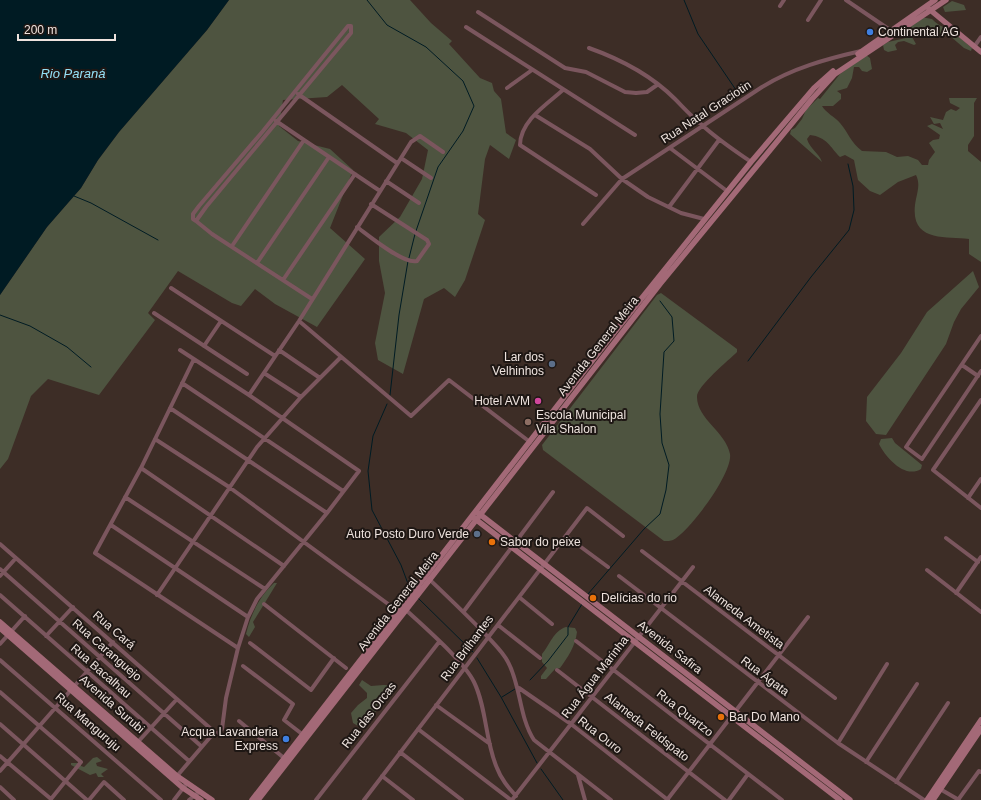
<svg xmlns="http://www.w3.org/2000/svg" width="981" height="800" viewBox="0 0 981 800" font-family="Arial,sans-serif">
  <rect width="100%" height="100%" fill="#3d2d26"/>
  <path fill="#4e5440" d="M229,0H410L431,23L452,41L449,44L480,78L492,83L494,91L501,99L506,133L516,140L509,159L490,145L485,159L478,214L485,220L465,280L455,297L444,288L424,299L403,374L378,360L375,343L385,293L379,261V237L400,217L422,179L428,150L406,133L375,124L379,119L342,85L327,97L283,100L279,126L298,141L330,149L353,170L330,228L365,259L317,327L275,304L255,289L241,306L232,303L178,271L148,313L155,320L99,395L48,379L31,396L8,459L0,469V295L47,227L81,188L98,160L119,132L207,30Z
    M952,1L964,5L966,10L945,12L943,7Z
    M921,17L932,19C941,28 944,26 953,32C959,36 967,44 972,48L971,51L964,48L950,36L937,34L936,29L927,28L923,32L913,34L912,37L916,44L914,45L904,41L898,42L895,45L897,50L888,52L884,50L883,45L888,42L906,38L905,31Z
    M866,55L870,58L872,69L867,72L862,71L859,67H854L852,78L847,88L837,91L841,94V99L833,106H822C826,113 835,117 840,123C848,132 851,143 862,151L886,152L897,157L908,156L918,160L922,165H928L929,160L935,152L929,143L933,140L939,139L940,135L927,126L932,124L943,129L940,123L934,124L930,117L943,120L946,112L951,109L956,111L960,108L950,103L949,98H977L974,103V136L968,145V151L981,162V262L969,254V239C945,236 907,243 916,199C918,190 920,183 916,175L898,182L880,195L870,191L858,180L854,160L845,155L840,157C830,147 827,137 810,135L807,139C810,149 819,153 822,162L790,134L791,130L795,128L802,119L806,110L818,98L820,99L840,74Z
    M973,271L979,287L961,309L954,322L946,344L886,435L876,434L866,421L867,397L901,353L927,312Z
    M661,293L737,349V352C729,360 696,387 697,397C697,419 726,432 730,454C733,473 690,531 673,540C671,541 667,541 664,541L543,450L542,445L657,295Z
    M892,438L895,443L922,465L921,469C905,479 886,458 879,444L881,439Z
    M274,583H277L253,622L255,627L249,637L246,634C251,614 259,597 274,583Z
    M566,627L575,628L577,632C575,647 568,657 560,668L555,669L546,679H541V676L547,668L542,662V654C550,645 553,631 566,627Z
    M362,680L371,686C380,686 389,682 395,691L388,699L383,701L377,700L378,710L358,726L353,723L351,713L358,705L367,698V693L359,685Z
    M97,757L102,761L96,763L97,766L108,769L101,774L104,777H98L96,773L90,775L71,765V763H81V766L84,767L93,758Z"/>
  <path fill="#001b23" d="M0,0H229L207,30L119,132L98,160L81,188L47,227L0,295Z"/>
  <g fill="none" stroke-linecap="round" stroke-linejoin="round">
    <path stroke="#001b23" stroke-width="1" d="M367,0L387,25L426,47L463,81L474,106L463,131L438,167L416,231
      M684,0L698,34L736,90
      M74,196L91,203L158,240
      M409,258L415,234
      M0,315L30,326L67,347L91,367
      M748,361L811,277L849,230L854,210L853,186L848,164
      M390,395L399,315L408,261
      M387,404L373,436L368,471L372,510L401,565L410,589
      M588,594L644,529L660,514L666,490L669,465L662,443L660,414L664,352L674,341L672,317L660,301
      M418,598L473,652
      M477,658L501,697L537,763
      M530,680L548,661L568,635V627L582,604
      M502,697L515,689
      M541,769L563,800"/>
    <path stroke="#7b565e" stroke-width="4" d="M846,0L890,30
      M780,6L784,0
      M478,12L565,68L586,72L625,92L636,93L647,92L657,85
      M808,20L821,0
      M348,26H351V33L206,207L196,221L193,219V214L199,206L263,131Z
      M466,27L635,135
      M974,47L981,37
      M589,48C620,59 651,75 675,99C684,108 692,117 702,125C717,139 734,150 751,162
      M507,88L532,70
      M563,90C547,104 520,121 520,145L596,195
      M298,94L397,163
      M535,115L590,149L622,179L648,197L681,213L704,219
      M276,121L304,140
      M670,148L727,191
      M401,158L431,178
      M386,181L419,203
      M669,207L719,140
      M196,221L212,234L312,299
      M583,224L622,179L762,87C793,68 826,59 861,51
      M357,227C368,235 404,265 417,261L429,244L427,240L371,204
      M232,246L304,140L380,191
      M257,263L329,157
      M283,280L355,174
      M171,288L275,356
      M154,313L247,374
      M299,321L411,416L449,380L530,442
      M981,336L906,447L922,459L981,371
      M204,346L221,321
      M180,350L249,395L359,471L327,513L257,599L248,617L238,648L226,698L222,729L219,732L212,735
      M279,350L320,378
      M194,359L141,468L95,553L238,648
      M962,365L978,376
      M264,373L301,397
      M182,383L343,491
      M249,395L299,321L411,142L420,136L443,152
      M981,400L933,470L981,508
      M170,408L327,513
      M155,439L229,487L399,612
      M141,468L284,566
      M125,497L265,589
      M968,498L981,479
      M111,525L248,617
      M566,536L608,567
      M946,538L978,562
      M0,544L210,728L212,735
      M642,551L835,698
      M0,569L201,746
      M927,570L981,612
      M0,576L16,558
      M619,576L838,743L924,800
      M429,579C449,598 468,616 487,636C494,644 503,652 508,662C521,686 519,717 534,740L611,800
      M956,593L981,557
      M0,595L189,761
      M157,595L257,447L301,397L341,357
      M519,597L552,624
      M264,604L346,668
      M405,609C424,627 463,660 474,682C487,709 485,741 497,768C501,779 508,787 516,796
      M464,611L553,492
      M498,625L540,658
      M46,636L73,607
      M576,641L782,800
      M250,643L311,690L334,658
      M0,644L25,616
      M0,660L161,800
      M243,666L293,704L284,720L302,734
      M557,670L725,800
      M519,688L571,724L668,800
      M0,692L81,762L51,799L0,756
      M436,705L490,744
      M239,721L284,758
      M0,724L87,800
      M418,729L511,800
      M137,743L177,699
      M838,743L887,664
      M400,752L462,800
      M866,762L917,684
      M0,771L113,642
      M578,775L585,800
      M177,776L212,735
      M382,776L413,800
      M896,782L948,703
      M0,787L14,800
      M940,789L959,800
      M89,800L104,782L124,800
      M174,800L187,783
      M189,800L199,792
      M316,800L439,642
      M364,800L587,508L623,536
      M512,800L693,567
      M667,800L808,617
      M729,800L748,774
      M958,800L979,771L981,772"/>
    <path stroke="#a36977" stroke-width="5.5" d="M929,9L981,52
      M858,54L935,0
      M477,512L850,800
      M474,518L840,800
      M0,622L177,776L212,800
      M0,628L183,788L201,800
      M252,800L609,339L751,162L814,88L833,71
      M258,800L660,284L812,99L835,74L946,0
      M927,800L981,720
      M933,800L981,729"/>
  </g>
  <g fill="#3f7fe0" stroke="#1e1714" stroke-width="1.5">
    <circle cx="870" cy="32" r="4"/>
    <circle cx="286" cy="739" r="4"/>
  </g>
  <g fill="#5c6f8a" stroke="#1e1714" stroke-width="1.5">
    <circle cx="552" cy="364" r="4"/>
    <circle cx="477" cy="534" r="4"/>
  </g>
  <circle fill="#d1479c" stroke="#1e1714" stroke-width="1.5" cx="538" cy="401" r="4"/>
  <circle fill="#8d6e63" stroke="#1e1714" stroke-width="1.5" cx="528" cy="422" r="4"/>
  <g fill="#e8710a" stroke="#1e1714" stroke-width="1.5">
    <circle cx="492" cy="542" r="4"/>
    <circle cx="593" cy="598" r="4"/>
    <circle cx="721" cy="717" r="4"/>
  </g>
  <g text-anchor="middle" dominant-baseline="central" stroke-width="4" stroke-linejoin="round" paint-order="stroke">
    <g font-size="12" fill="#eee3de" stroke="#1e1714" text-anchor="start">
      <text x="878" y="32">Continental AG</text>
      <text x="544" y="357" text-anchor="end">Lar dos<tspan x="544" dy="14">Velhinhos</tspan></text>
      <text x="530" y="401" text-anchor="end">Hotel AVM</text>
      <text x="536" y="415">Escola Municipal<tspan x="536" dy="14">Vila Shalon</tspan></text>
      <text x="469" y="534" text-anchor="end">Auto Posto Duro Verde</text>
      <text x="500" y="542">Sabor do peixe</text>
      <text x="601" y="598">Delícias do rio</text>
      <text x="729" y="717">Bar Do Mano</text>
      <text x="278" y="732" text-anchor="end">Acqua Lavanderia<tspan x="278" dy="14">Express</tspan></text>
    </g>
    <g font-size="12" fill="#eee3de" stroke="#1e1714">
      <text transform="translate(706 112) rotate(-33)">Rua Natal Graciotin</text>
      <text transform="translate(598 346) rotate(-52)">Avenida General Meira</text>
      <text transform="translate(398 601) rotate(-52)">Avenida General Meira</text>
      <text transform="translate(744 617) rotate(37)">Alameda Ametista</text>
      <text transform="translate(114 630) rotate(41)">Rua Cará</text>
      <text transform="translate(670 647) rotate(38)">Avenida Safira</text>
      <text transform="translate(467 648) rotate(-53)">Rua Brilhantes</text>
      <text transform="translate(107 650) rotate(41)">Rua Caranguejo</text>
      <text transform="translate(101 671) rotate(41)">Rua Bacalhau</text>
      <text transform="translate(765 676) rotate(37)">Rua Ágata</text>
      <text transform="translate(595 677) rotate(-52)">Rua Água Marinha</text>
      <text transform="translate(112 704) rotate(41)">Avenida Surubi</text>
      <text transform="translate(685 713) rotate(38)">Rua Quartzo</text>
      <text transform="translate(369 715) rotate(-52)">Rua das Orcas</text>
      <text transform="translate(88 722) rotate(41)">Rua Manguruju</text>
      <text transform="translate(647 727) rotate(38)">Alameda Feldspato</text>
      <text transform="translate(600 735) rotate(38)">Rua Ouro</text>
    </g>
    <g font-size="13" font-style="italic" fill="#94e0f6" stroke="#1e1714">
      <text x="73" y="73">Rio Paraná</text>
    </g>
  </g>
  <path d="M18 34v6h97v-6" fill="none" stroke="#eee3de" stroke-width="2"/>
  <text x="24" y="34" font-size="12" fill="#eee3de" stroke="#1e1714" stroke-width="3" paint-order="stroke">200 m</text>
</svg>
